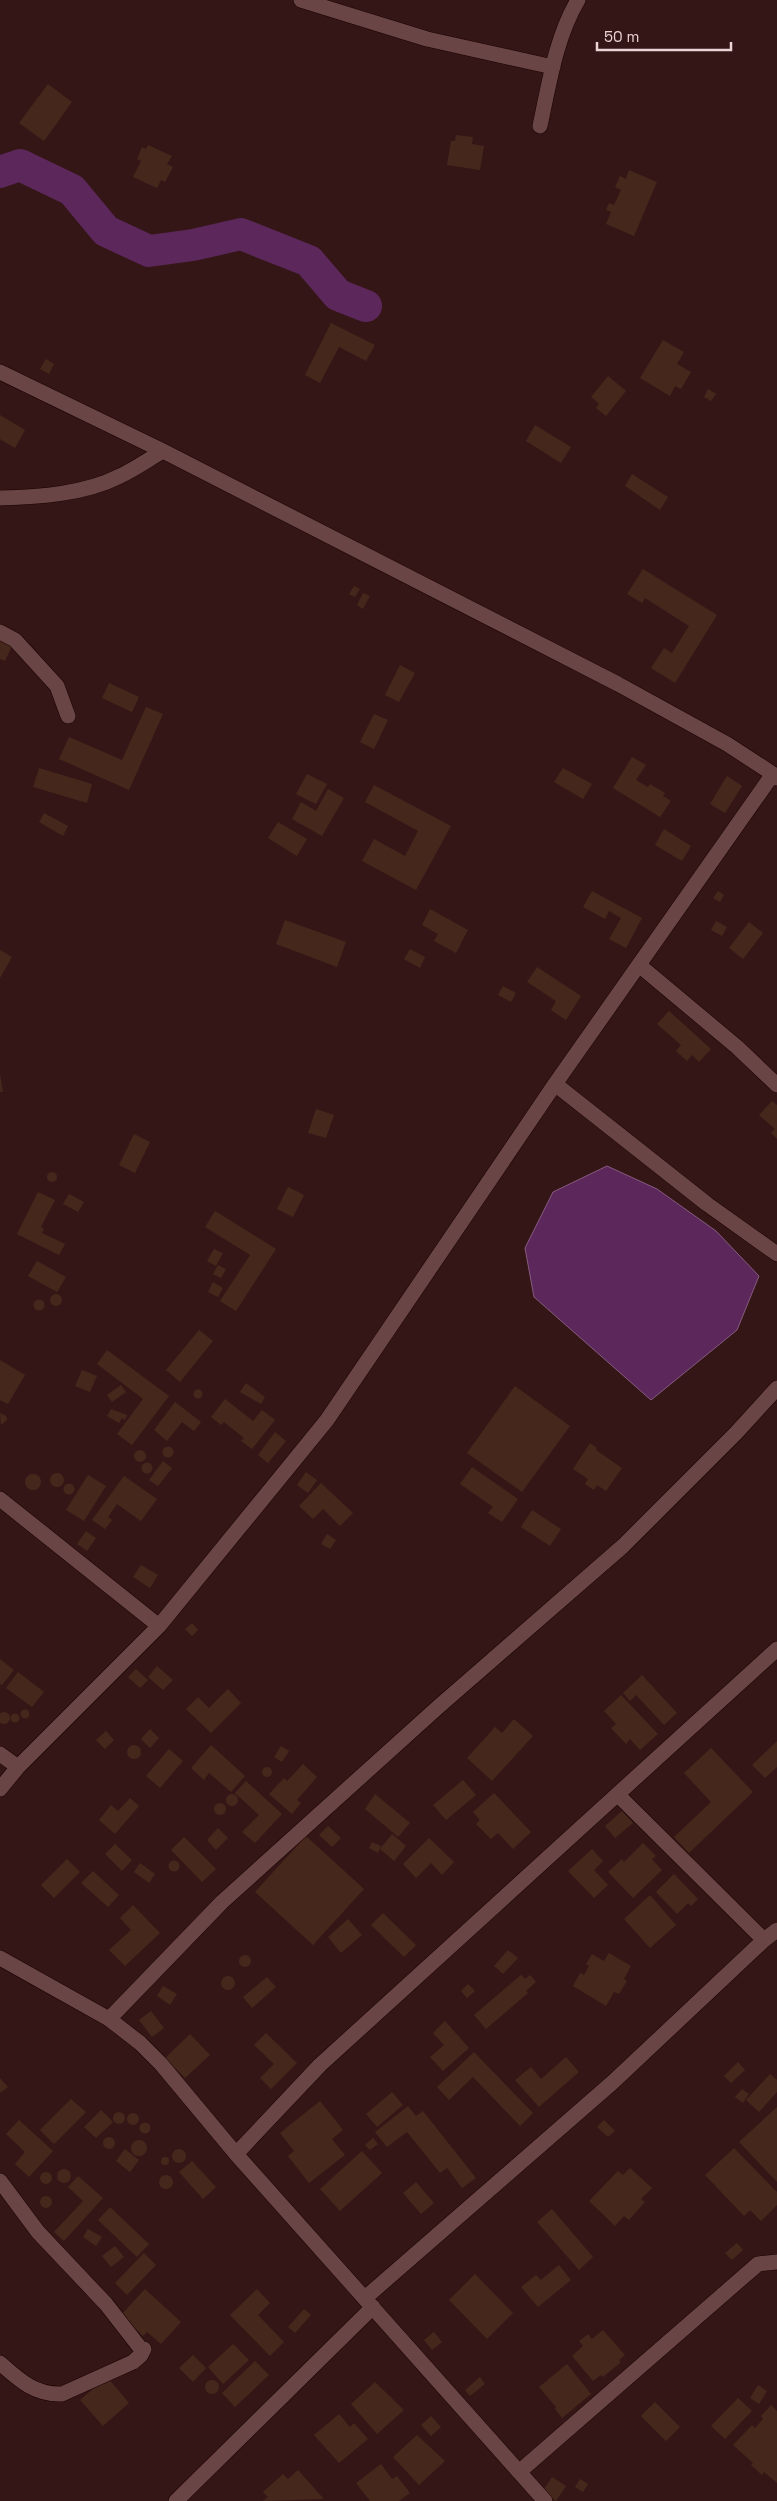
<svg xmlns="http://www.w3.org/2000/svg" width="777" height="2501" viewBox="0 0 777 2501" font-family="'Space Grotesk',sans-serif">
  <rect width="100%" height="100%" fill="#351617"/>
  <path fill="#5c275b" stroke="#865b7f" d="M607,1166L657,1189L716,1231L759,1276L737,1330L651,1400L534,1297L525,1248L553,1192Z"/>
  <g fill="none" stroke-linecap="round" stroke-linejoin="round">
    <path stroke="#5c275b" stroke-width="32" d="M0,172L20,165L72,190L106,231L149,251L193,245L241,234L309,261L338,295L366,306"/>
  </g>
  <path fill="#45281b" d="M48,84L72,102L44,141L19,123Z
    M456,135L473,137L472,144L484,146L480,170L447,165L451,141H455Z
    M148,145L172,156L167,164L173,167L165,182L161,180L157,188L133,177L141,161L137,159L142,147L146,149Z
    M629,170L657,182L634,236L606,224L611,212L606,210L609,203L614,205L621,190L615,187L620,176L626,179Z
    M331,323L375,345L366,361L339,347L320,383L305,375Z
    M663,340L684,352L677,364L691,372L681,389L675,386L670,396L640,378Z
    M46,359L54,364L49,374L40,369Z
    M608,376L626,391L606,416L596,408L599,404L591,397Z
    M708,389L716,394L711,401L704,397Z
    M0,415L25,430L15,448L0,439Z
    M535,425L571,447L561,463L526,441Z
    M632,474L668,497L660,510L625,486Z
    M643,569L717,615L675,683L651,668L664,648L672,653L689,626L645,598L642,603L627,594Z
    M354,586L360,589L355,597L349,594Z
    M363,593L370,596L363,609L357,605Z
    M0,635L14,641L5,661L0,659Z
    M400,665L415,673L399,702L385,695Z
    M109,683L139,697L132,712L102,698Z
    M146,707L163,714L129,790L59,759L69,737L122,760Z
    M374,714L388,720L374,749L360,742Z
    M632,757L646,765L636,780L648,787L650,784L665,793L663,796L671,801L660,817L613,788Z
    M39,768L92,784L87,803L33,787Z
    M563,768L592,784L583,799L554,782Z
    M307,774L327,784L316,804L296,794Z
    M727,776L742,786L725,813L710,804Z
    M374,785L451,826L416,890L362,861L374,839L405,856L418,831L365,802Z
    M328,789L344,798L322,836L292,819L301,802L316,811Z
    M44,813L68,826L63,836L39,822Z
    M278,822L307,839L297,856L268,838Z
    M664,829L691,846L682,861L655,845Z
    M592,891L642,918L626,948L609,939L621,918L609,911L605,919L583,907Z
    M718,891L724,895L720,902L713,898Z
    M430,909L468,930L456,953L434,941L438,934L422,925Z
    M285,920L346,942L337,967L276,944Z
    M716,921L727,927L722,936L711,930Z
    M749,922L763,933L743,959L729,948Z
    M410,949L425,957L420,968L404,959Z
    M0,950L12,957L0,978Z
    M537,967L581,996L566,1020L551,1010L556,1001L527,982Z
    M503,986L516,993L511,1002L498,995Z
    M669,1011L711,1049L699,1062L692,1055L687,1061L676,1051L681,1045L657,1024Z
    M0,1074L3,1092H0Z
    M772,1101L777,1105V1139L771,1133L775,1129L759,1115Z
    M316,1109L334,1115L326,1138L308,1133Z
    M134,1134L150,1142L135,1173L119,1165Z
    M47 1177a5 5 0 1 1 10 0a5 5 0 1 1-10 0Z
    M288,1187L304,1195L293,1217L277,1209Z
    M38,1192L55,1200L41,1227L44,1229L42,1233L65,1244L59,1255L17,1234Z
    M69,1194L84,1202L78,1212L63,1204Z
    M215,1211L276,1249L236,1311L220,1301L250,1255L205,1227Z
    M214,1249L223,1253L216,1266L207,1261Z
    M37,1261L66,1277L57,1292L28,1276Z
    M218,1265L226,1269L221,1278L213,1274Z
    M213,1282L223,1288L218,1297L208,1292Z
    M50 1300a6 6 0 1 1 12 0a6 6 0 1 1-12 0Z
    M33.5 1305a5.5 5.5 0 1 1 11 0a5.5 5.5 0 1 1-11 0Z
    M199,1330L213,1341L180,1382L166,1370Z
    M107,1350L169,1396L132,1445L117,1434L143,1399L97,1364Z
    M0,1360L25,1375L8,1404L0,1400Z
    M82,1370L97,1376L90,1392L75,1386Z
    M246,1383L265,1397L261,1404L240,1392Z
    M121,1385L126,1392L112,1402L107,1395Z
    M515,1386L570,1426L522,1492L467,1453Z
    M193.5 1394a4.5 4.5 0 1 1 9 0a4.5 4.5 0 1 1-9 0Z
    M225,1399L253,1421L262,1410L275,1420L252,1449L241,1441L244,1438L224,1422L221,1425L211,1417Z
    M175,1402L201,1422L194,1431L182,1422L167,1441L154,1430Z
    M111,1409L127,1415L125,1420L122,1418L119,1423L107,1416Z
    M0,1413L6,1416L7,1420L1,1425Z
    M275,1432L286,1441L268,1463L258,1455Z
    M590,1443L597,1448L596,1450L622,1468L606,1491L597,1485L594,1490L585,1484L588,1479L573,1469Z
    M162.5 1452a5.5 5.5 0 1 1 11 0a5.5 5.5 0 1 1-11 0Z
    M134 1456a6 6 0 1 1 12 0a6 6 0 1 1-12 0Z
    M163,1461L172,1468L158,1486L149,1480Z
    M141.5 1468a5.5 5.5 0 1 1 11 0a5.5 5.5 0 1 1-11 0Z
    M472,1467L518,1499L502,1522L488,1513L493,1507L460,1484Z
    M306,1472L317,1480L308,1493L297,1485Z
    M50 1480a7 7 0 1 1 14 0a7 7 0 1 1-14 0Z
    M25 1482a8 8 0 1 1 16 0a8 8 0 1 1-16 0Z
    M88,1475L106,1486L84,1521L66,1510Z
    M124,1476L157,1499L141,1521L117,1504L108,1517L112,1520L105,1529L92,1520Z
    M321,1483L353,1513L340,1526L323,1509L313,1519L299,1506Z
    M63.5 1489a5.5 5.5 0 1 1 11 0a5.5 5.5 0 1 1-11 0Z
    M532,1510L561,1529L550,1546L521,1527Z
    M86,1531L96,1538L87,1551L77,1544Z
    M327,1534L336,1540L330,1549L321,1544Z
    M141,1565L158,1575L150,1588L133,1577Z
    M192,1623L198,1630L192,1636L185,1629Z
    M0,1659L14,1670L2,1685L0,1684Z
    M157,1666L173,1680L163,1690L148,1677Z
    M136,1669L148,1680L140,1688L128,1677Z
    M18,1672L44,1692L32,1707L6,1688Z
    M642,1675L677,1713L664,1725L636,1695L630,1701L623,1693Z
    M228,1689L241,1703L211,1733L186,1709L198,1697L209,1708Z
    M621,1695L658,1734L640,1750L630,1739L626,1744L611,1728L616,1724L604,1711Z
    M20.5 1714a4.5 4.5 0 1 1 9 0a4.5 4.5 0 1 1-9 0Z
    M-2 1718a6 6 0 1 1 12 0a6 6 0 1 1-12 0Z
    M10.5 1718a4.5 4.5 0 1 1 9 0a4.5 4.5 0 1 1-9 0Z
    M514,1719L533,1736L492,1781L467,1758L495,1727L502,1733Z
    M150,1729L159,1738L150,1748L141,1739Z
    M106,1731L114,1740L105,1749L96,1740Z
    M777,1741V1767L765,1778L752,1765Z
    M211,1745L245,1776L231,1792L209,1773L204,1780L191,1768Z
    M127 1752a7 7 0 1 1 14 0a7 7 0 1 1-14 0Z
    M281,1746L289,1751L282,1762L274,1757Z
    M711,1748L753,1792L689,1853L674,1837L711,1802L684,1773Z
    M169,1749L183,1761L160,1788L146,1776Z
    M303,1764L317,1777L297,1800L301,1803L292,1814L269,1794L284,1778L287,1781Z
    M262 1772a5 5 0 1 1 10 0a5 5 0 1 1-10 0Z
    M463,1780L476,1795L446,1820L433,1805Z
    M246,1781L282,1814L255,1843L242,1832L259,1815L235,1793Z
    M494,1793L531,1832L513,1849L498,1833L491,1839L476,1824L480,1820L473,1812Z
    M375,1794L410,1823L398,1837L365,1809Z
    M226 1800a6 6 0 1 1 12 0a6 6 0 1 1-12 0Z
    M130,1798L139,1806L115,1834L99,1820L111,1805L118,1811Z
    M214 1809a6 6 0 1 1 12 0a6 6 0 1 1-12 0Z
    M622,1811L633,1823L615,1838L605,1826Z
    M328,1826L341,1838L332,1847L319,1835Z
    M218,1828L228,1838L216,1850L207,1840Z
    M392,1834L406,1846L394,1861L380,1849Z
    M306,1836L364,1889L313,1945L255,1892Z
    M184,1837L216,1869L202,1882L171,1850Z
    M429,1838L454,1862L442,1875L431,1863L416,1878L403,1864Z
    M372,1842L381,1846L378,1853L369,1848Z
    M643,1843L656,1856L652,1859L662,1870L633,1898L608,1872L622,1859L624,1862Z
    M115,1844L132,1860L122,1871L105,1854Z
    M592,1849L603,1861L594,1870L608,1885L594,1898L568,1871Z
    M67,1859L80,1872L54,1898L41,1885Z
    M168.5 1866a5.5 5.5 0 1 1 11 0a5.5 5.5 0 1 1-11 0Z
    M140,1863L155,1874L149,1883L134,1872Z
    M93,1871L119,1895L108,1907L81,1883Z
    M674,1874L698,1899L691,1906L688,1903L677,1914L656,1892Z
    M650,1895L676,1925L650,1948L624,1919Z
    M133,1905L160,1933L125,1966L109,1950L131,1930L120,1918Z
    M383,1913L416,1945L404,1957L371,1925Z
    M348,1919L362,1935L341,1953L328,1937Z
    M508,1950L518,1958L503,1974L494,1966Z
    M609,1953L631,1966L624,1979L627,1981L619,1994L614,1992L606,2006L573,1986L580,1973L584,1975L589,1966L586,1964L592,1954L604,1961Z
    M239 1961a6 6 0 1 1 12 0a6 6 0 1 1-12 0Z
    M521,1975L525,1979L530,1975L536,1982L526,1991L528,1993L486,2029L474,2015Z
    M221 1983a7 7 0 1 1 14 0a7 7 0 1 1-14 0Z
    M267,1977L276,1987L252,2008L243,1997Z
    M468,1984L475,1991L467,1998L461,1991Z
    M163,1986L177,1994L170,2005L157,1996Z
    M151,2011L164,2028L152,2037L139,2020Z
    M445,2021L469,2048L443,2071L430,2057L444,2045L433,2033Z
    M266,2033L297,2063L271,2089L260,2078L274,2064L254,2045Z
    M190,2034L210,2055L185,2078L165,2058Z
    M474,2052L533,2113L520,2126L473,2077L449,2100L437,2087Z
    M566,2057L579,2072L539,2107L515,2080L531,2067L541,2079Z
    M738,2062L745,2070L731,2083L724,2076Z
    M770,2074L777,2080V2092L759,2112L746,2100Z
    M0,2078L8,2087L0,2093Z
    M742,2089L749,2094L743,2103L735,2097Z
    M392,2092L403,2105L377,2127L366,2114Z
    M71,2099L86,2112L54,2144L40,2130Z
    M320,2101L343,2130L332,2139L345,2155L309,2183L288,2156L294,2151L280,2133Z
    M408,2106L416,2116L423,2111L476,2178L462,2188L447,2168L440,2173L407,2132L387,2147L375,2132Z
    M777,2107V2182L739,2142Z
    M101,2110L113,2122L96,2138L84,2127Z
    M113 2118a6 6 0 1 1 12 0a6 6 0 1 1-12 0Z
    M127 2119a6 6 0 1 1 12 0a6 6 0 1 1-12 0Z
    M19,2120L53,2151L29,2177L15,2164L25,2152L6,2134Z
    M604,2120L615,2131L608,2137L597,2127Z
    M139.5 2128a5.5 5.5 0 1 1 11 0a5.5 5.5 0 1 1-11 0Z
    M103 2143a6 6 0 1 1 12 0a6 6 0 1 1-12 0Z
    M373,2138L378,2144L370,2150L365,2145Z
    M131 2148a8 8 0 1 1 16 0a8 8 0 1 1-16 0Z
    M734,2148L777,2192V2205L761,2221L750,2210L744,2216L705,2175Z
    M125,2149L139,2160L130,2172L116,2161Z
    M172 2156a7 7 0 1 1 14 0a7 7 0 1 1-14 0Z
    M362,2151L382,2173L340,2211L320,2189Z
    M161 2161a4 4 0 1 1 8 0a4 4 0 1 1-8 0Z
    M192,2161L216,2187L203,2199L179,2172Z
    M630,2168L652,2188L641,2199L645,2202L629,2220L624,2216L615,2226L589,2201L618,2171L623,2175Z
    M57 2176a7 7 0 1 1 14 0a7 7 0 1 1-14 0Z
    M40 2178a6 6 0 1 1 12 0a6 6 0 1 1-12 0Z
    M159 2182a7 7 0 1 1 14 0a7 7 0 1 1-14 0Z
    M78,2176L103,2198L64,2241L54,2232L83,2201L68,2187Z
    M416,2182L434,2203L421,2214L403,2193Z
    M40 2202a6 6 0 1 1 12 0a6 6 0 1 1-12 0Z
    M110,2207L149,2244L137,2257L98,2220Z
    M552,2209L593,2257L579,2270L537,2222Z
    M88,2229L102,2237L96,2246L83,2237Z
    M737,2243L743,2250L732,2260L725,2253Z
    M115,2246L124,2257L111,2267L102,2256Z
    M144,2253L156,2265L127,2295L115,2283Z
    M559,2265L571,2280L538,2307L521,2287L536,2275L541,2280Z
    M475,2274L513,2313L487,2339L449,2300Z
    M145,2289L181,2322L161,2344L147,2332L143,2336L121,2315Z
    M257,2289L270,2303L258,2315L284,2342L270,2356L230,2315Z
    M304,2309L311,2315L295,2333L288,2327Z
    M603,2330L625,2355L619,2360L621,2362L603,2377L601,2375L593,2381L572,2356L583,2346L579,2341L588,2334L592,2339Z
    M434,2332L442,2342L432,2350L424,2340Z
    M233,2344L249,2360L223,2384L208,2367Z
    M193,2355L206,2368L193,2382L179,2368Z
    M255,2361L269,2375L235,2407L222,2393Z
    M567,2364L591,2394L562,2418L555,2409L556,2407L539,2387Z
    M107,2377L129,2403L103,2426L80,2400Z
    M480,2377L485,2384L470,2396L465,2390Z
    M205 2387a7 7 0 1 1 14 0a7 7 0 1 1-14 0Z
    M375,2382L404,2410L377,2434L351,2404Z
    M758,2385L767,2391L759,2404L750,2398Z
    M738,2398L752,2411L725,2439L711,2426Z
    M655,2402L680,2427L666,2441L641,2416Z
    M771,2405L777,2411V2483L764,2472L762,2475L751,2465L753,2463L733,2445L752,2425L755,2428L763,2419L761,2416Z
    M339,2414L350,2427L354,2423L368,2439L339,2463L314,2435Z
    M431,2416L441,2427L431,2436L421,2425Z
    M417,2435L445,2461L419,2485L393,2457Z
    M381,2464L392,2479L397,2476L410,2493L399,2501H370L356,2483Z
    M298,2470L324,2499L263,2501L268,2497L263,2492L283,2474L288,2479Z
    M552,2477L566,2486L556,2501L542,2492Z
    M580,2479L588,2484L583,2492L575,2487Z"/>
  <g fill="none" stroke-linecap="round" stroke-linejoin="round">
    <defs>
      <path id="minor" d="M301,0L427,39L553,67
        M540,126C549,84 556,37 578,0
        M0,372L163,451L618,684L727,744L773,774
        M0,498C39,497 85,494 120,476C135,469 149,459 163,451
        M0,632L15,640L57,686L68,716
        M639,965L737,1047L777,1085
        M555,1084L707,1204L777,1254
        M0,1499L159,1626
        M0,1754L18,1767
        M0,1789L18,1767L159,1626L327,1420L555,1084L773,774L777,778
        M618,1795L764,1940
        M0,1958L109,2019L140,2043L161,2064L236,2154L545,2501
        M109,2019L222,1902L437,1708L623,1546L736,1433L777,1388
        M236,2154L320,2065L777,1649
        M0,2181L38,2232L106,2304L141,2349H144L141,2355L133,2362L62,2394C35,2395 19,2380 0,2363
        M365,2298L613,2082L764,1940L777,1930
        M519,2472L758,2264L777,2262
        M176,2501L373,2307"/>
    </defs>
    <use href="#minor" stroke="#1b0203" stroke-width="16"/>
    <use href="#minor" stroke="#694545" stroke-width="15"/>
  </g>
  <path d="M597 42v8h134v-8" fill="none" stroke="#e9d3d3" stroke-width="2.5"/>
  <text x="604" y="42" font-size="15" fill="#e9d3d3" stroke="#351617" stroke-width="4" paint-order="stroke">50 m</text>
</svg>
